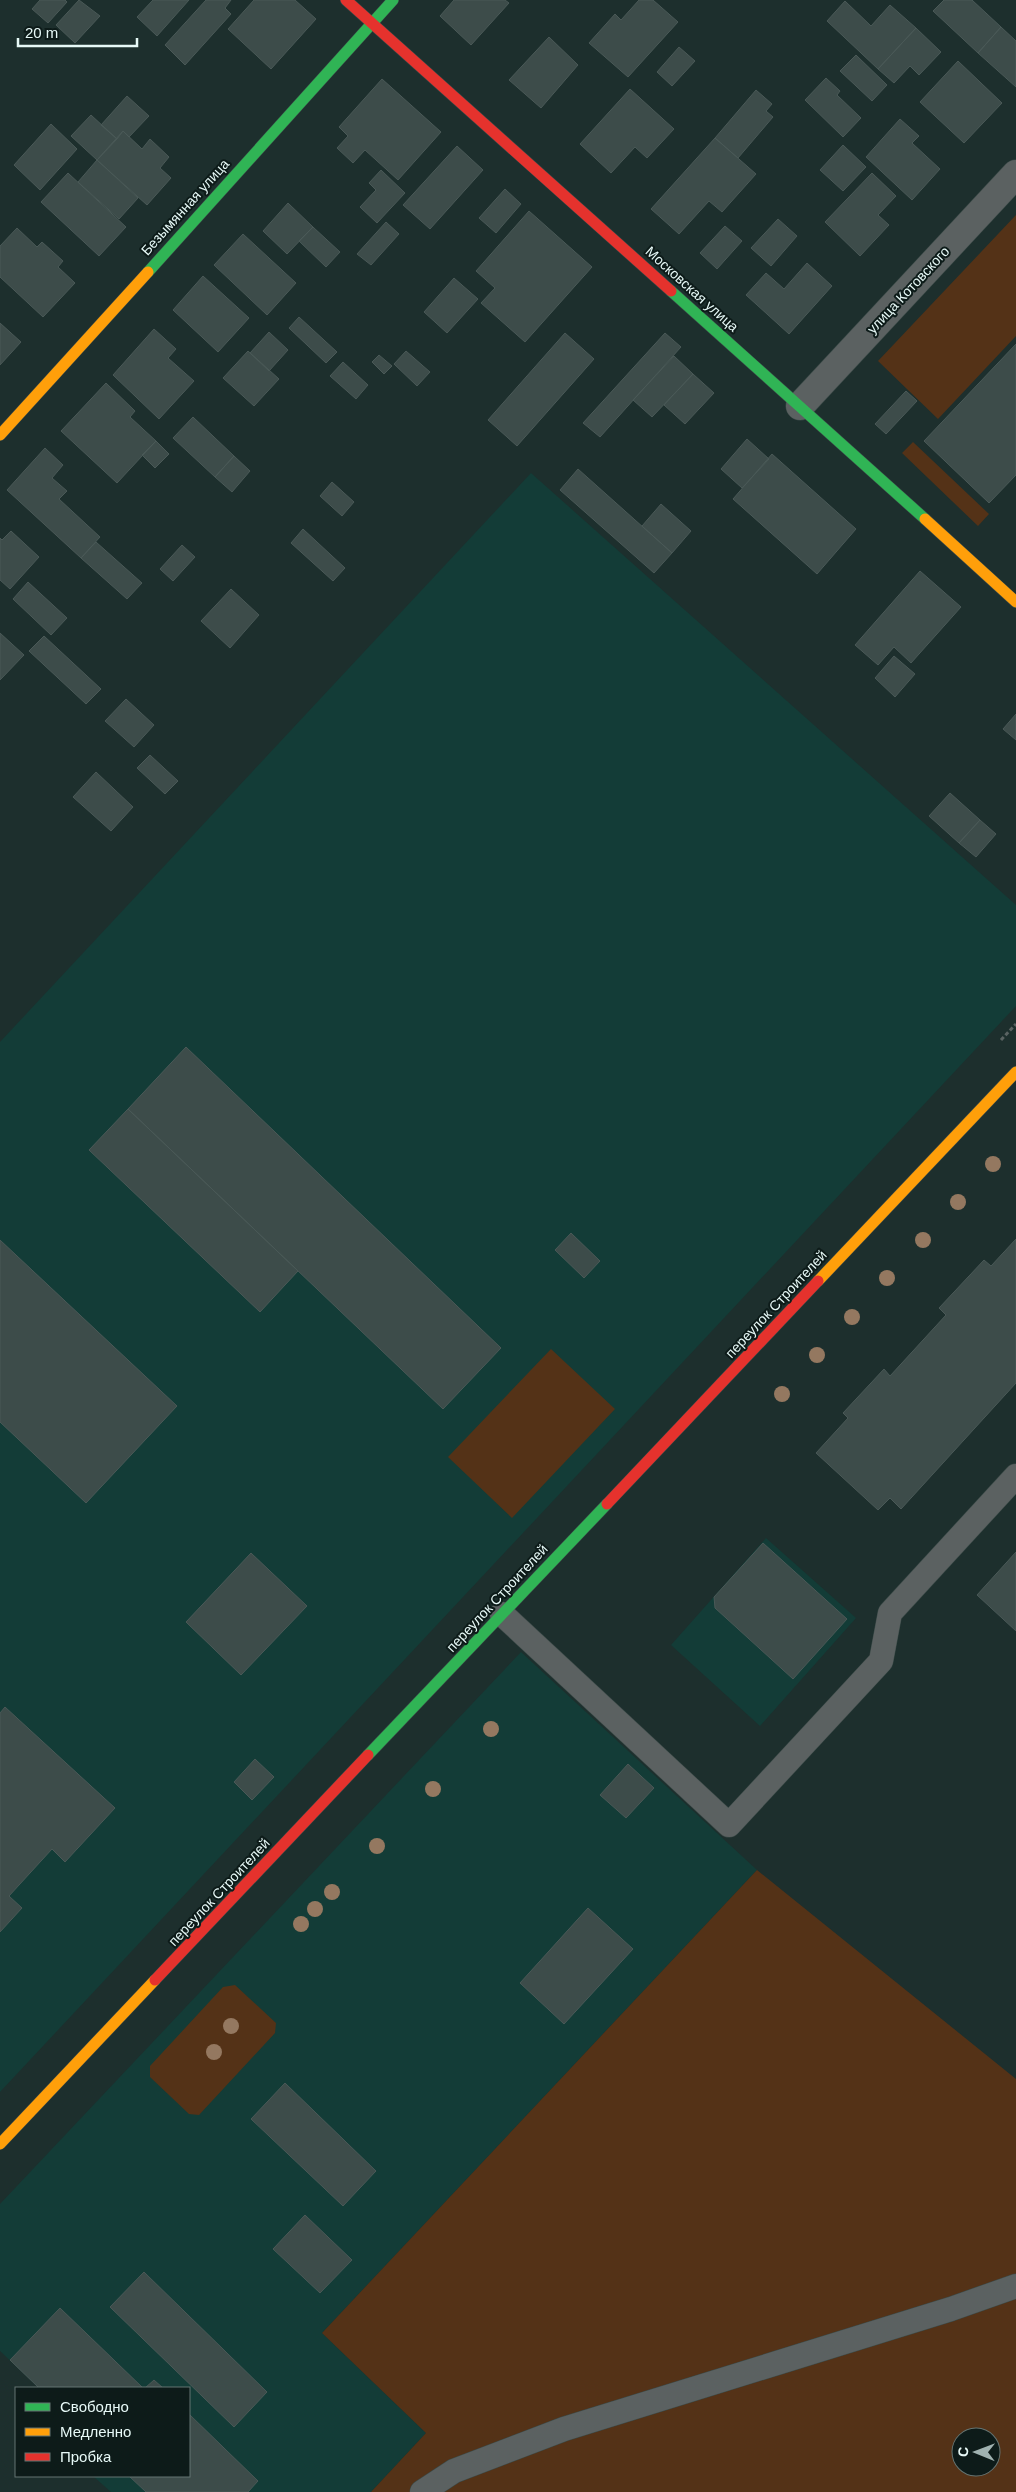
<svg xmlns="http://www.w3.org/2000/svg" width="1016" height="2492" viewBox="0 0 1016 2492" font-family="Arial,sans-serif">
  <rect width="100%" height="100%" fill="#1d2f2d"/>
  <path fill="#133c37" d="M531,473L1016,905V1006L0,2092V1042Z
    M766,1538L856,1618L760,1726L671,1645Z
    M521,1652L757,1870L322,2333L426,2433L371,2492H111L93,2476H189V2388H39L0,2351V2204Z"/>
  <path fill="#543217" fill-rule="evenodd" d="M1016,215V336L938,419L878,361Z
    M913,442L989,514L978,526L902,453Z
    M551,1349L615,1409L512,1518L448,1457Z
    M757,1870L1016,2079V2492H371L426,2433L322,2333ZM961,2437H991V2467H961Z
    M235,1985L276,2023L275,2033L199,2115L189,2114L150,2077V2066L223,1987Z"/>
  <path fill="#3d4c4a" stroke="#4a5957" d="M40,0H65L67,2L48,23L32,9Z
    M79,0L100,16L75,43L56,25Z
    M153,0H189L157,36L137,17Z
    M206,0H231L225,8L231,14L185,65L165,45Z
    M254,0H295L316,19L271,69L228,29Z
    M454,0H505L509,3L471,45L440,16Z
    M639,0H653L678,22L628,77L589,43L615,14L621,20Z
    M944,0H972L1001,27L978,53L933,11Z
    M845,1L871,26L890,5L916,28L878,69L827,21Z
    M1001,27L1016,41V87L978,53Z
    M916,28L941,52L919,75L910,66L894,83L878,69Z
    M549,37L578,65L541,108L509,80Z
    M679,47L695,61L672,86L657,72Z
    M856,55L887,85L872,101L840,71Z
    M958,61L1002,103L964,143L920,102Z
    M826,78L840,91L837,95L861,118L843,137L805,100Z
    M382,79L441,132L398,180L365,150L353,163L337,148L348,136L339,127Z
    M630,89L674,129L647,158L635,147L611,173L580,144Z
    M756,90L772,104L766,111L773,117L738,158L715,138Z
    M127,96L149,116L129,137L123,131L117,139L101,125Z
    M91,115L117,139L97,160L71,136Z
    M900,119L919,136L912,143L940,169L912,200L866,157Z
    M51,124L77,149L40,190L14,165Z
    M123,131L142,149L150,139L169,157L160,168L171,178L147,205L97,160Z
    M715,138L756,174L722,212L709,201L679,234L651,209Z
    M843,145L866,167L843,191L820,170Z
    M457,146L483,170L430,229L403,205Z
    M97,160L138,198L119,219L78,182Z
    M381,170L405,193L377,223L360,207L376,190L369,183Z
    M68,173L126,227L99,256L41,202Z
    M872,173L896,196L878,215L889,225L860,256L825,222Z
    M505,189L521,204L496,233L479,218Z
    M288,203L313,227L287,254L263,231Z
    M529,211L592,267L525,342L481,303L495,288L476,271Z
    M778,219L797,236L771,266L751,248Z
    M386,222L399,234L371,265L357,254Z
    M725,226L742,241L717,269L700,253Z
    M313,227L340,252L326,267L299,241Z
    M17,228L37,247L42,242L63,261L58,267L75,283L43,317L0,277V246Z
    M243,234L296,283L267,315L214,265Z
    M807,263L832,286L789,334L746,295L766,273L784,289Z
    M203,276L249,318L218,352L173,310Z
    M454,278L478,299L447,333L424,312Z
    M299,317L337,352L326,363L289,328Z
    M0,323L21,342L0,365Z
    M154,329L176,349L168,358L194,381L159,419L113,375Z
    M269,332L288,350L269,371L250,353Z
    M565,333L594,359L517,446L488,420Z
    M665,333L681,347L600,437L583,423Z
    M1016,344V475L989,503L924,441Z
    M248,351L279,379L254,406L223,378Z
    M406,351L430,372L417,386L394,364Z
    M379,355L392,366L384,374L372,362Z
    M674,356L693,374L652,417L633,400Z
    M343,362L368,385L356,399L330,376Z
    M693,374L714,393L685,424L664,405Z
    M106,383L135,411L130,417L156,441L117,483L61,431Z
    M906,391L917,401L886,434L875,424Z
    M193,417L234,456L215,477L173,438Z
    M747,439L769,459L742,488L721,469Z
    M156,441L169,454L155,468L142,455Z
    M45,448L63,465L52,478L67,491L59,499L100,537L81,558L7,490Z
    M772,454L856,529L817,574L733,499Z
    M234,456L250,471L232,492L215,477Z
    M578,469L672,553L654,573L560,490Z
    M332,482L354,502L342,516L320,496Z
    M661,504L691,531L672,553L642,526Z
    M303,529L345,568L333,581L291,543Z
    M11,531L39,557L10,589L0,580V538L2,540Z
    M96,542L142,583L127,599L81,558Z
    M182,545L195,557L173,581L160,569Z
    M920,571L961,607L911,663L894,647L878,665L855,645Z
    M28,582L67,618L51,635L13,599Z
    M231,589L259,615L230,648L201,621Z
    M0,633L24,655L0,680Z
    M44,636L101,689L86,704L29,651Z
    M894,656L915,674L895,697L875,678Z
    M126,699L154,725L134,747L105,721Z
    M1016,714V740L1003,729Z
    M150,755L178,781L165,794L137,768Z
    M96,772L133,807L111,831L73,797Z
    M950,793L980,820L959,843L929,816Z
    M980,820L996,834L976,857L959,843Z
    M186,1047L501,1348L443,1409L128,1109Z
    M128,1109L298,1271L260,1312L89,1150Z
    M571,1233L600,1261L584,1278L555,1250Z
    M1016,1239V1383L901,1509L890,1498L878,1510L816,1453L848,1418L843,1413L884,1369L890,1376L946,1315L939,1308L984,1260L991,1266Z
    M0,1240L177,1406L86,1503L0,1422Z
    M763,1543L847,1619L793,1679L715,1608L714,1597Z
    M1016,1552V1631L977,1595Z
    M251,1553L307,1606L241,1675L186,1622Z
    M5,1707L115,1808L65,1862L52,1849L9,1896L22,1908L0,1932V1713Z
    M255,1759L274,1777L252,1800L234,1782Z
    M628,1764L654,1788L626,1818L600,1795Z
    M588,1908L633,1949L564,2024L520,1983Z
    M285,2083L376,2171L343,2206L251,2119Z
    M305,2215L352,2260L320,2293L273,2249Z
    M144,2272L267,2392L234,2427L110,2307Z
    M60,2308L143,2388H39L10,2360Z
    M154,2380L163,2388H145Z
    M189,2414L258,2481L248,2492H146L129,2476H189Z"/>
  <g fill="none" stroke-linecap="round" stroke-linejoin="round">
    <defs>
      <path id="lane" d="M502,1614L729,1825L881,1661L890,1613L1016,1476
        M422,2492L454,2471L564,2429L951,2309L1016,2286"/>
      <path id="street" d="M800,406L1016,174"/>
      <path id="fast" d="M148,272L393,0
        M671,291L925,519
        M368,1755L607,1504"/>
      <path id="slow" d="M0,435L148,272
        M925,519L1016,602
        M818,1281L1016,1072
        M0,2144L155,1980"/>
      <path id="jam" d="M346,0L671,291
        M607,1504L818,1281
        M155,1980L368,1755"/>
    </defs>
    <use href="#lane" stroke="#3b4a48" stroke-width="25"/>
    <use href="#street" stroke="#3b4a48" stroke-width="29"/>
    <use href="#fast" stroke="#3b4a48" stroke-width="12"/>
    <use href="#slow" stroke="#3b4a48" stroke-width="12"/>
    <use href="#jam" stroke="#3b4a48" stroke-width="12"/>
    <path stroke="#5a6362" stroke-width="3" stroke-dasharray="4 2.5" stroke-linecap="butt" d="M1001,1040L1016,1024"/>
    <use href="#lane" stroke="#5b6161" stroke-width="24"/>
    <use href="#street" stroke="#5b6161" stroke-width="28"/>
    <use href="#fast" stroke="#30b455" stroke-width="11"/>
    <use href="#slow" stroke="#ff9f0a" stroke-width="11"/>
    <use href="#jam" stroke="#e5322d" stroke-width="11"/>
  </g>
  <g fill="#947860">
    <circle cx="993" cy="1164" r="8"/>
    <circle cx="958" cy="1202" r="8"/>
    <circle cx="923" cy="1240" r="8"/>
    <circle cx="887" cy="1278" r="8"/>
    <circle cx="852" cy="1317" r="8"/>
    <circle cx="817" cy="1355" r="8"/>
    <circle cx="782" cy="1394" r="8"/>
    <circle cx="491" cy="1729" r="8"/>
    <circle cx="433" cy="1789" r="8"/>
    <circle cx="377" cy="1846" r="8"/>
    <circle cx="332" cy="1892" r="8"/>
    <circle cx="315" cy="1909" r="8"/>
    <circle cx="301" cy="1924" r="8"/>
    <circle cx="231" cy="2026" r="8"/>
    <circle cx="214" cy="2052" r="8"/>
  </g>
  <g text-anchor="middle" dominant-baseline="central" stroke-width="4" stroke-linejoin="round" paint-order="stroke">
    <g font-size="14" fill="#e7f9f7" stroke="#0d1b19">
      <text transform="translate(185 207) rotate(-48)">Безымянная улица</text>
      <text transform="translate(692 289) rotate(42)">Московская улица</text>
      <text transform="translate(908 290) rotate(-47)">улица Котовского</text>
      <text transform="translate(776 1304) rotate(-47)">переулок Строителей</text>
      <text transform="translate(497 1598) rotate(-47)">переулок Строителей</text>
      <text transform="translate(219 1892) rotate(-47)">переулок Строителей</text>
    </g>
  </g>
  <rect x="15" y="2387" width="175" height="90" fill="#0d1b19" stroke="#647472"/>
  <rect x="25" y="2403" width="25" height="8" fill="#30b455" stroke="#647472"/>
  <text x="60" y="2412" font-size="15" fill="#e7f9f7">Свободно</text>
  <rect x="25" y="2428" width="25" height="8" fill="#ff9f0a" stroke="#647472"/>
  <text x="60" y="2437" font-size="15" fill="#e7f9f7">Медленно</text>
  <rect x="25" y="2453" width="25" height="8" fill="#e5322d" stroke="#647472"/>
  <text x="60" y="2462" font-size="15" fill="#e7f9f7">Пробка</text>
  <g transform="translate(976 2452) rotate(271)"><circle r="24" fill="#0d1b19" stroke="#647472"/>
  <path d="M0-4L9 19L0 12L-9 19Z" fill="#a0b2b0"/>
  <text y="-8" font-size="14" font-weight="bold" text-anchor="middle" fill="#e7f9f7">С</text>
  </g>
  <path d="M18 38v8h119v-8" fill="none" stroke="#e7f9f7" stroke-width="2.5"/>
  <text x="25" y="38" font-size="15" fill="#e7f9f7" stroke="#0d1b19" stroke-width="4" paint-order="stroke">20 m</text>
</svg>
